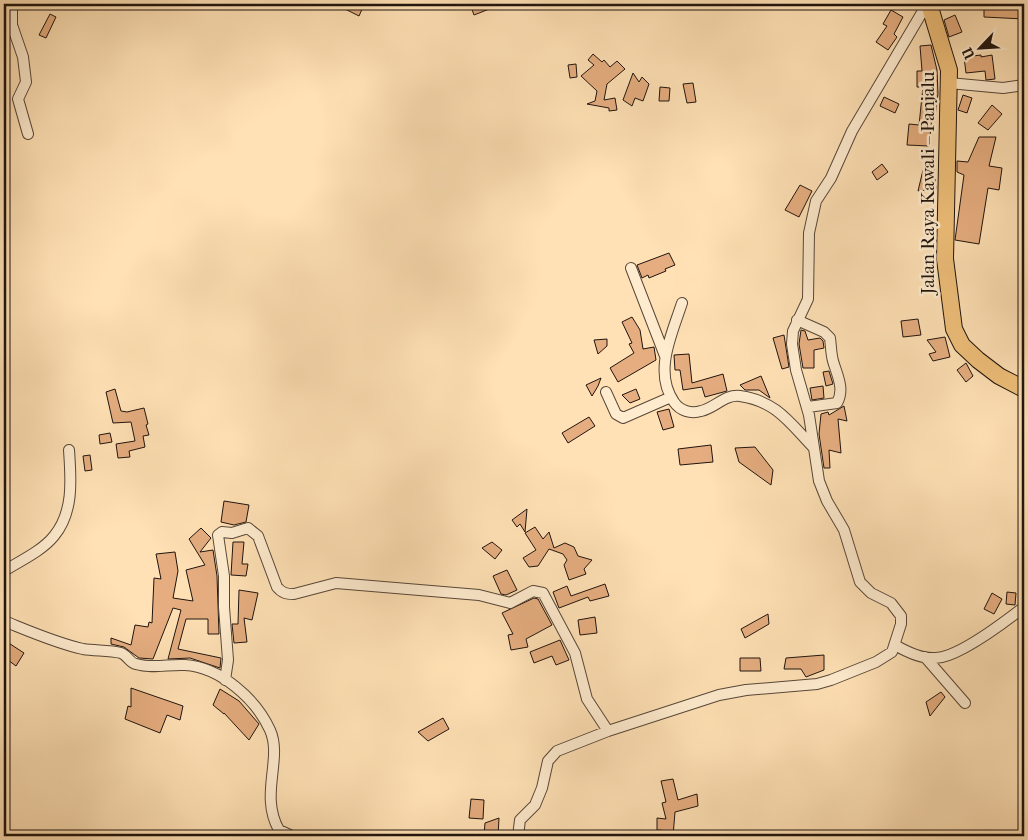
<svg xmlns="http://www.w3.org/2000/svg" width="1028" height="840" viewBox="0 0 1028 840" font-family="'IM FELL French Canon',serif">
  <rect width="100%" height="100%" fill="#ffe1b5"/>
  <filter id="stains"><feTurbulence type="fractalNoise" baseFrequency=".004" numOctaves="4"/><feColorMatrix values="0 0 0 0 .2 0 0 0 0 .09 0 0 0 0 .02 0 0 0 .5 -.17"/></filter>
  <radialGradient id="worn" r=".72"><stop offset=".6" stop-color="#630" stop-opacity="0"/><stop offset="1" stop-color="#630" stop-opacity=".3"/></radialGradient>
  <path fill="#e6ae80" stroke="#1f140e" d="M335,4H357L363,7L359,16Z
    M470,4H502L474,15Z
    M984,4L1024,5V19L984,17Z
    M891,10L903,17L894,34L897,37L888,50L876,42L887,26L883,24Z
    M50,14L56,17L46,38L39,35Z
    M955,15L962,32L949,37L944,20Z
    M931,45L937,70L938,94L935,117H932L929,146L907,145L909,124L919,125L923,87H917V71H922L920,46Z
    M593,54L602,62L604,60L610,67L617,61L625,69L607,84L604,100L615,98L617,110L609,111V108L587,104L595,101L597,91L581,76L594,65L588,60Z
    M981,55V57L992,55L995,79L986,80L985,71L966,73L964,57Z
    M576,64L577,77L570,78L568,65Z
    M633,73L639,82L642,77L649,84L643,101L635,98L632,106L623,100Z
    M693,83L696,102L687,103L683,84Z
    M660,87L670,88L669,101H659Z
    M963,95L972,98L967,113L958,110Z
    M884,97L899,104L895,113L880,106Z
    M992,105L1002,114L988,130L978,123Z
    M979,137H996L989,166L1002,168L999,190L988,188L979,244L955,240L964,175L957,172V161L968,162Z
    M882,164L888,172L877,180L872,172Z
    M934,169L936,189L918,191L923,170Z
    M800,185L812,191L799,217L785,210Z
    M669,253L675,265L665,269L666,271L649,278L648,275L642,278L637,265Z
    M632,317L640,330L643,349L654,347L656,360L618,382L610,368L634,353L629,344L632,343L622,322Z
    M918,319L921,335L903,337L901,321Z
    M801,330L805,331L808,340L820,338L823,341L824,348L814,350V368H803L799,344Z
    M784,335L789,367L782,369L773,338Z
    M945,337L950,357L933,361L929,354L936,352L927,340Z
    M607,339V346L598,354L594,340Z
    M689,354L692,383L723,374L727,391L705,397L702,387L683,390L680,370H675L674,355Z
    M966,363L973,376L966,382L957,370Z
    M829,371L833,384L826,386L823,372Z
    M761,376L770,398L759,390H745L740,385Z
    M601,378L598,386L592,396L586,385Z
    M823,386L824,398L812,400L810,388Z
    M115,389L121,411L127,412L144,408L148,424L146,425L149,435L143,436L145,447L129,451L130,457L118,458L116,444L135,441L131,422L113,423L106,392Z
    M636,389L640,399L630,403L622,395Z
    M844,406L847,421L838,419L841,453L829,450L830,468H824L819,434L821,414L828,412L829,415Z
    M669,409L674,427L663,430L657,412Z
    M589,417L595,426L568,443L562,433Z
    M110,433L112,442L100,444L99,435Z
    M711,445L713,462L680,465L678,449Z
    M755,447L773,470L771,485L739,462L735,448Z
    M90,455L92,470L85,471L83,456Z
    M224,501L249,505L246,522L234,525L221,522Z
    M527,509L525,532L520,524L517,527L512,520Z
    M535,527L543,539L549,532L554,548L565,543L574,547L578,556L592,560L584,569L586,574L569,580L564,565L567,560L563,554L549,549L538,566L529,567L523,558L536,550L525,533Z
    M201,528L211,538L200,552L213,550L217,576L219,634H208V619H186L178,649L221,658L220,668L190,658L168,659L181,610L173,608L153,659L139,658L124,647L111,644V638L131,645L135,625L148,627L149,622L152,623L154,578L161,579L156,554L175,552L178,571L173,598L193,601L186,570L205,565L189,539Z
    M233,542H244L242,564H248L246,576L231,575Z
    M492,542L502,550L495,559L482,548Z
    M507,570L517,590L506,595L501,594L493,576Z
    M605,584L609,596L590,601L588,597L559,608L553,592L567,586L571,596Z
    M239,590L258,593L252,620L244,618L247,642L234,643L232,624H238Z
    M1007,592L1016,593L1015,605L1006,604Z
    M992,593L1002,599L994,614L984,609Z
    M534,598L538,599L552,625L526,639L528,647L511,650L508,635L513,634L502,613Z
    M768,614L769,624L745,638L741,629Z
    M595,617L597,633L580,635L578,620Z
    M4,640L24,653L16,666L4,657Z
    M560,640L569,660L556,665L552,656L534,663L530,652Z
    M824,655V670L806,677L801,669H784L786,658Z
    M740,658H760L761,671H740Z
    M131,688L183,706L180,720L167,715L160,733L125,719L128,706L131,707Z
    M220,689L239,701L259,724L249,740L224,713V714L213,705Z
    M941,692L945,697L930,716L926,702Z
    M443,718L449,729L428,741L418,732Z
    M673,779L678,800L697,794L698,806L675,812L673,836H671L670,831L657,830V818L666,819L662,803L666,802L661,781Z
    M471,799L484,800L483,819L469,818Z
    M499,818L498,836H484L485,823Z"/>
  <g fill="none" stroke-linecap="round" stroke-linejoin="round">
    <defs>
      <path id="street" d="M12,4V25L23,57L26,82L18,99L28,134
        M949,83L1003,88L1024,85
        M631,268L665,356
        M682,303C672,334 653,372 674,402C680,411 691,414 701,411C715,408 725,394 740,396C776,401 790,423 813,447
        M797,320L824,332L830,338C831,345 831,354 833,361C837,375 845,389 837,403L808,407
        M606,392L616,414L623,418L671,397
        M4,571C20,561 42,551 54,536C74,512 71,479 69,450
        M4,621C29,631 56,643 83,649C95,651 109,650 121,653C127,655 130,663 136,664C152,669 169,664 185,665C220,667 256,699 270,730C283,759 259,795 279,830L292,836
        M895,645C907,652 921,659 935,658C958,658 1006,621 1024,607
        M925,657L965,703
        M225,680L228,660L224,607V576L218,535L222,532L232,533L248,528L258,536L277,587C282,593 286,594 294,594L336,583L479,595L510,603L533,591L543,593L575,653L587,699L608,731
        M518,836L520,820L535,805L542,788L548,761L557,751L608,731L719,695L746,690L817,684L831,680L876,662L892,652L901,624V616L891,603L871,593L860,582L844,530L827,501L819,481L809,415L796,370L792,344L793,331L808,299L809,233L816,201L831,178L852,131L927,4"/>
      <path id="primary" d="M929,4L949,70L945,259L954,329L962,345L978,360L999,376L1024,389"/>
    </defs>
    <use href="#street" stroke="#574738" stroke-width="12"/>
    <use href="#primary" stroke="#1f140e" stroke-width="18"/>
    <use href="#street" stroke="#ffeccf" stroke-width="10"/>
    <use href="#primary" stroke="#f0c07a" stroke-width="16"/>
  </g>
  <g text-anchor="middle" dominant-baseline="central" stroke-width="5" stroke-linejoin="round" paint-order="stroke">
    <g font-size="19" fill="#1f140e" stroke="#ffeccf">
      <text transform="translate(928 183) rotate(-90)">Jalan Raya Kawali – Panjalu</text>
    </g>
  </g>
  <rect width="1028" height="840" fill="none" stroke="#ffe1b5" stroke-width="20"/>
  <rect x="5" y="5" width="1018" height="830" fill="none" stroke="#1f140e" stroke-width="2.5"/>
  <rect x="10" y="10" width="1008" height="820" fill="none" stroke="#1f140e"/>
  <g transform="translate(980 48) rotate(245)" stroke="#ffeccf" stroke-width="4" paint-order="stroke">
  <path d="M0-4L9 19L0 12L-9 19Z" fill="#1f140e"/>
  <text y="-8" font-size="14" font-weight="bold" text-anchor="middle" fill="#1f140e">U</text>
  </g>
  <rect width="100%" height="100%" filter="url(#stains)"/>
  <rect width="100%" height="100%" fill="url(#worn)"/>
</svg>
